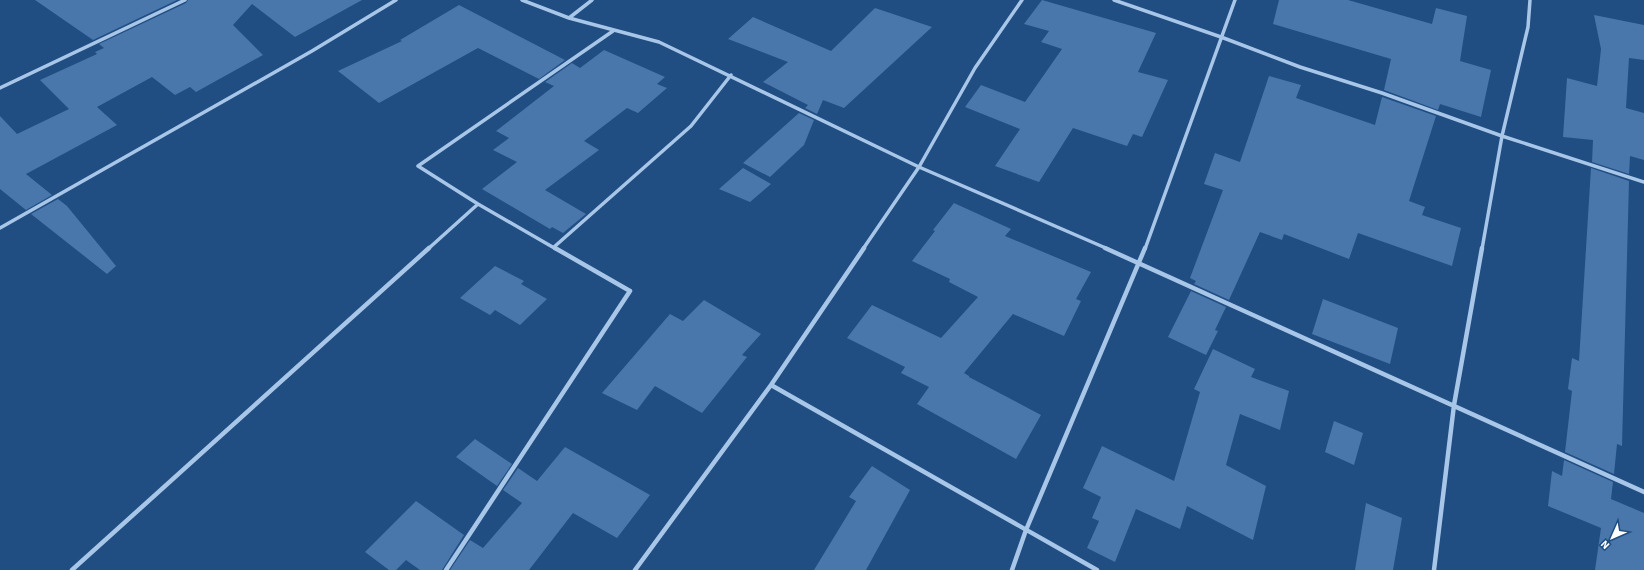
<svg xmlns="http://www.w3.org/2000/svg" width="1644" height="570" viewBox="0 0 1644 570" font-family="'Source Sans 3',sans-serif">
  <rect width="100%" height="100%" fill="#204d82"/>
  <path fill="#4977ab" d="M35,0H177L93,40Z
    M188,0H362L295,37L252,4L233,25L263,55L196,92L190,87L175,95L152,77L97,107L117,125L26,174L52,195L26,210L0,189V116L17,134L69,109L40,80L97,54L95,52L104,48L99,44L186,3Z
    M1042,0L1156,33L1138,72L1168,80L1142,137L1133,134L1127,146L1073,128L1039,182L995,166L1020,129L965,107L981,85L1025,102L1062,49L1041,42L1049,31L1024,24Z
    M1279,0H1348L1432,24L1436,8L1467,16L1460,61L1491,70L1481,117L1440,104L1438,110L1384,90L1391,59L1273,24Z
    M459,5L565,60L539,79L478,48L379,103L338,71L402,41L400,40Z
    M875,8L932,27L844,108L823,100L817,114L805,108L808,105L763,82L788,62L728,39L753,17L831,51Z
    M1594,15L1644,25V60L1629,58L1626,108L1644,113V160L1630,156L1629,174L1592,162L1593,140L1563,137L1567,78L1597,86L1601,49Z
    M604,50L665,77L657,84L667,88L638,113L627,108L584,141L599,150L545,190L586,214L563,233L552,227L550,229L482,189L517,162L493,150L509,138L496,131L554,86L545,82L572,63L580,68Z
    M1269,76L1301,85L1296,98L1375,125L1382,97L1436,116L1409,201L1425,207L1422,215L1461,228L1452,266L1358,233L1349,259L1284,234L1282,240L1260,232L1229,300L1194,284L1196,281L1190,278L1223,190L1204,184L1215,153L1240,162Z
    M799,113L814,120L804,145L770,177L743,163Z
    M743,168L771,184L750,202L719,189Z
    M1591,168L1629,181L1622,446L1617,444L1614,474L1565,452L1572,391L1568,389L1572,358L1579,361Z
    M58,199L67,206L116,266L107,274L31,214Z
    M954,203L1011,229L1005,236L1091,272L1076,299L1081,301L1064,336L1013,314L964,373L969,376V377L1041,415L1016,459L917,404L929,387L901,373L905,367L847,338L872,305L941,338L978,297L949,282L950,279L912,261L935,231L933,230Z
    M495,266L524,281L521,284L547,299L520,325L495,310L490,315L460,298Z
    M1191,291L1226,307L1215,330L1218,331L1206,355L1168,337Z
    M1323,299L1398,328L1390,364L1312,334Z
    M704,300L761,334L742,355L747,357L702,413L655,386L637,410L602,393L670,314L683,321Z
    M1213,349L1255,369L1251,377L1289,391L1280,430L1240,414L1226,465L1266,486L1253,540L1187,506L1180,529L1136,509L1115,562L1087,548L1099,521L1092,518L1101,497L1083,488L1102,446L1174,481L1200,392L1194,389Z
    M1334,421L1363,433L1354,465L1325,452Z
    M475,439L512,464L497,486L456,457Z
    M565,447L650,495L617,538L573,513L529,570H450L470,540L483,548L522,503L503,490L518,468L537,481Z
    M1564,460L1613,482L1611,499L1644,513V570H1595L1601,528L1548,506L1552,471L1562,476Z
    M872,466L910,490L866,570H814L856,501L849,497Z
    M416,501L464,535L442,570H420L406,560L396,570H389L365,552Z
    M1366,503L1402,518L1393,570H1355Z"/>
  <g fill="none" stroke-linecap="round" stroke-linejoin="round">
    <path stroke="#a7c6e8" stroke-width="3.5" d="M522,0L569,18L659,42L919,167L1108,249
      M1114,0L1221,37L1300,67L1382,93L1502,136L1644,182
      M569,18L592,0
      M0,88L185,0
      M0,228L312,51L396,0
      M554,247L691,126L731,75
      M428,249L478,204
      M556,249L478,204L418,166L613,31
      M863,249L919,167L975,68L1022,0
      M1145,249L1235,0
      M1482,249L1502,136L1528,27L1530,0"/>
    <path stroke="#a7c6e8" stroke-width="4.5" d="M1105,248L1644,492
      M771,385L1097,570
      M72,570L429,248
      M446,570L630,291L555,248
      M635,570L771,385L864,248
      M1012,570L1026,530L1145,248
      M1434,570L1454,405L1482,248"/>
  </g>
  <g transform="translate(1612 538) rotate(225)" stroke="#204d82" stroke-width="3" paint-order="stroke">
  <path d="M0-3L7 15L0 10L-7 15Z" fill="#ffffff"/>
  <text y="-6" font-size="11" font-weight="bold" text-anchor="middle" fill="#ffffff">N</text>
  </g>
</svg>
